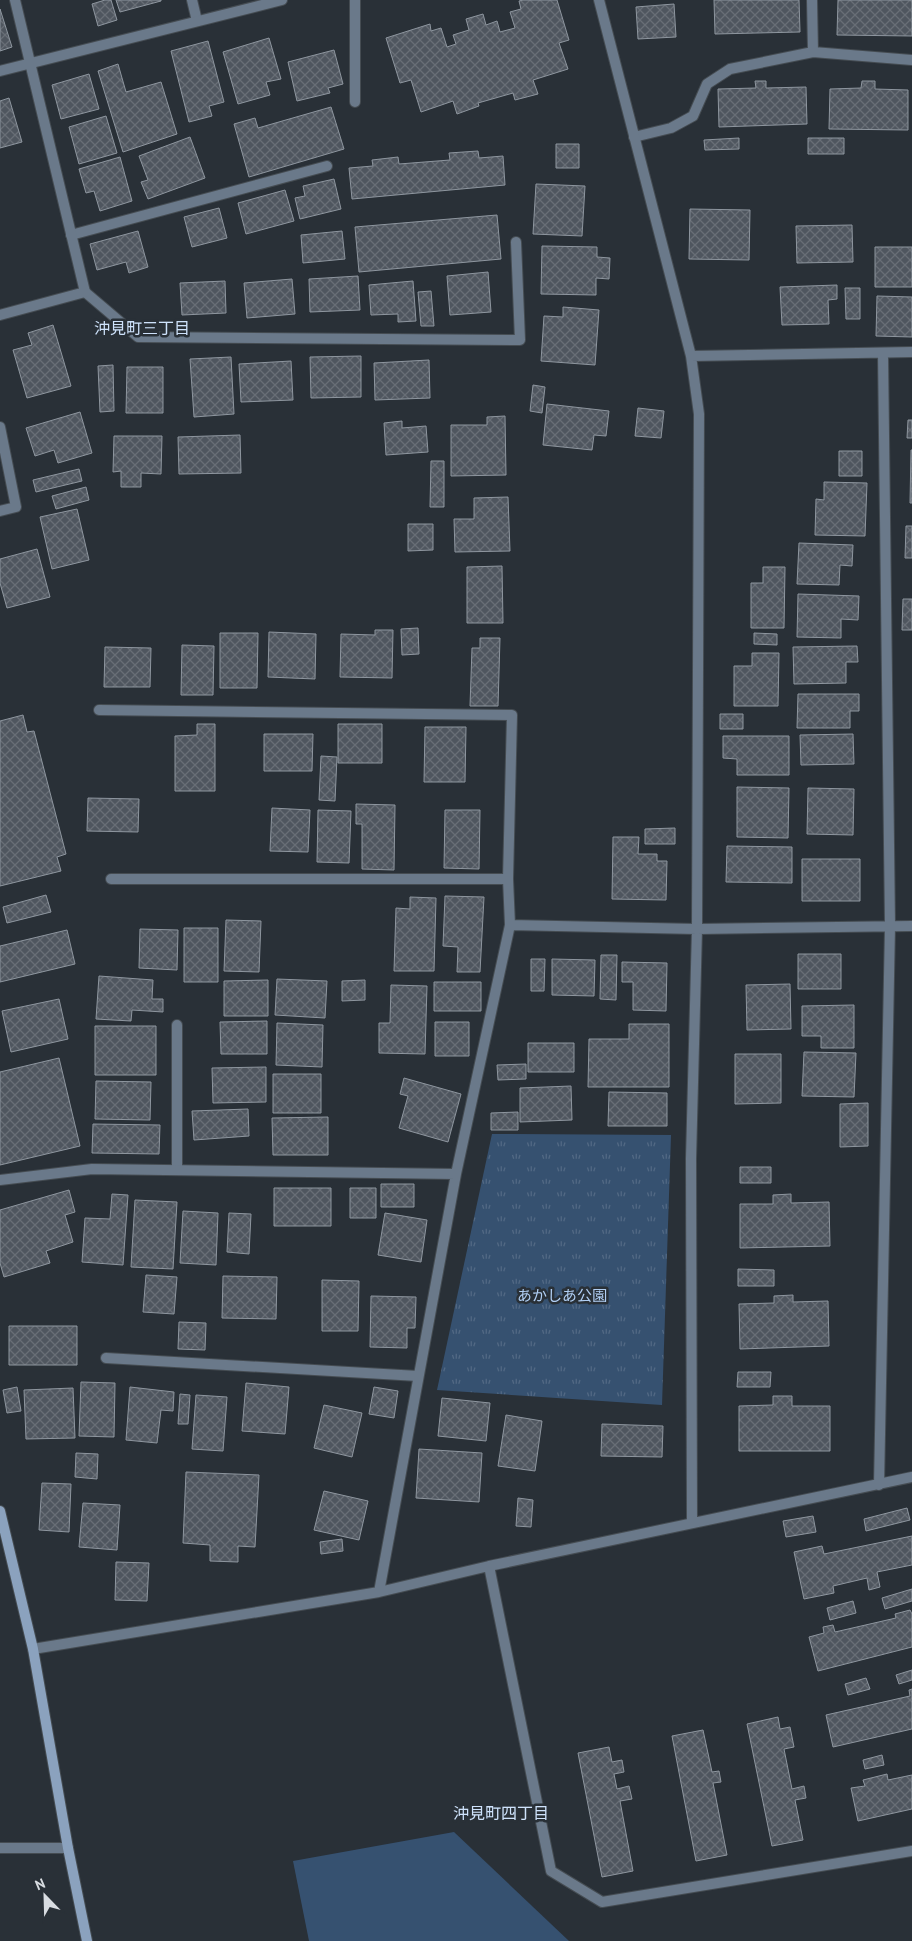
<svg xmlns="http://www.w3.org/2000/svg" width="912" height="1941" viewBox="0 0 912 1941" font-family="'PT Sans','Noto Sans JP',sans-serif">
  <defs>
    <pattern id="park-tufts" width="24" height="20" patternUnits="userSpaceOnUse" patternTransform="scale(1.25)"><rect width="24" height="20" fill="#365170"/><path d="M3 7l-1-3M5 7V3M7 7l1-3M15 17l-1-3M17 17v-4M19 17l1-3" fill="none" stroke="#526984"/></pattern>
    <pattern id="building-cross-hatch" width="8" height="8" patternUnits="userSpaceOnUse" patternTransform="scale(1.25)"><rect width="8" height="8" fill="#4f565f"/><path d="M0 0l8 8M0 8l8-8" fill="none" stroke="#686e76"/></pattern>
  </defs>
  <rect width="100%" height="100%" fill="#293037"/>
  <path fill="url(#park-tufts)" d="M492,1134L671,1135L662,1405L437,1390Z"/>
  <path fill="#365170" d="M454,1832L569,1941H309L293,1861Z"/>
  <path fill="url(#building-cross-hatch)" stroke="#8e969f" d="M105,0H111L117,20L98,26L92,4Z
    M116,0H161V1L120,12Z
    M523,0H557L569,40L559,43L568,69L533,80L538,94L515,100L513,93L478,103L479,106L457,114L453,101L421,112L411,80L400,83L386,38L430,24L431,31L441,28L447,47L456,44L453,35L469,30L466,19L483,14L486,25L497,21L500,32L515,28L510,12L521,9L519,1Z
    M714,0H799L800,32L715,34Z
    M838,0H912V36L837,35Z
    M674,4L676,37L638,39L636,7Z
    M0,9L12,47L0,51Z
    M269,38L281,79L266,82L270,95L238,104L223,52Z
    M208,41L224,102L209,106L212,116L189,122L171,51Z
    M334,50L343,84L328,88L330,93L297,101L288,62Z
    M118,64L126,92L161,82L177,134L123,152L98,71Z
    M89,74L99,109L61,119L52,85Z
    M755,81H766V88L806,87L807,124L719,127L718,89L756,88Z
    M862,81H875V89L908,90V130L829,129L830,89L861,88Z
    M9,98L22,142L0,148V101Z
    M331,107L344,149L249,177L234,124L255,118L258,128Z
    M106,116L117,153L79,164L69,127Z
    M190,137L205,178L148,199L141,182L148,180L139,156Z
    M739,138V149L705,150L704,140Z
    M808,138H844V154H808Z
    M556,144H579V168H556Z
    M478,151L479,158L503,156L505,185L352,199L349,168L373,166L372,160L398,157L399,164L450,160L449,153Z
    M120,157L132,201L100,211L94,191L86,193L79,169Z
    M334,179L341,209L300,219L295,198L305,196L303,186Z
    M536,184L585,186L582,236L533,234Z
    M285,190L294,221L246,234L238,203Z
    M219,208L227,238L192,247L184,217Z
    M690,209L750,210L749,260L689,259Z
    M497,215L501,259L359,272L355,227Z
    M852,225L853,262L797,263L796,226Z
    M138,231L148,267L129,273L126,262L97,270L90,244Z
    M342,231L345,259L303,263L301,235Z
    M542,246L597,247V257L610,258L609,279L596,278V295L541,294Z
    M875,247H912V287H875Z
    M488,272L491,312L450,315L447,276Z
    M358,276L360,310L310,312L309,279Z
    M292,279L295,314L247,318L244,283Z
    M225,281L226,313L182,315L180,283Z
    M413,281L416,321L398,322V314L371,315L369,285Z
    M837,285V299L828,300L829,324L782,325L780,287Z
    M845,288H860V319H846Z
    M431,291L434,326H421L418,292Z
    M877,296L912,297V337L876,336Z
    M563,307L599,310L595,365L541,361L544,316L563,317Z
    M53,325L71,386L27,398L13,350L32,345L28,333Z
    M361,356V397L311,398L310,357Z
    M231,357L234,414L194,417L190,359Z
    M429,360L430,398L375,400L374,363Z
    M291,361L293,400L241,402L239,364Z
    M113,365L114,411L100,412L98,366Z
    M127,367H163V413H126Z
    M533,385L545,387L542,413L530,411Z
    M547,404L609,411L606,436L594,435L592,450L543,445Z
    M638,408L664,411L661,438L635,436Z
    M80,412L92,453L58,463L54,450L35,456L26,428Z
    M505,416L506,475L451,476V425H487V417Z
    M908,420H912V438H907Z
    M402,421V428L426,426L428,452L386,455L384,423Z
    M240,435L241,473L179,474L178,437Z
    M114,436H162L161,474L141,473V487H121V471L113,472Z
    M911,450H912V503H910Z
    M839,451H862V476H839Z
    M431,461H444V507H430Z
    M79,469L82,481L36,492L33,480Z
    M824,482L867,483L865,536L815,535L816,499L824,500Z
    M86,487L89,500L56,509L52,496Z
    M508,497L510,551L455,552L454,519H474V498Z
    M77,509L89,560L52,569L40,517Z
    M408,524H433V550L408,551Z
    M906,526H912V558H905Z
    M799,543L853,545L852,566L840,565L839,585L797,584Z
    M37,549L50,597L7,608L0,583V559Z
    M502,566L503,623H467V567Z
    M763,567H785L784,628H751V583H763Z
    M798,594L859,596L858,620L841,619V638L797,637Z
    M903,599H912V630H902Z
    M418,628L419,654L402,655L401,629Z
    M375,630H393L392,678L340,677L341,634L375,635Z
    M269,632L316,634L315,679L268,677Z
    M220,633H258L257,688H220Z
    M754,633L777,634V645L754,644Z
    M480,638H500L498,706H470L472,648H480Z
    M182,645L214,646L213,695H181Z
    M857,646L858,662H846V683L794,684L793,647Z
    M105,647L151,648L150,687H104Z
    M752,653H779L778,706H734V666H752Z
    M798,694H859V711H850V728H797Z
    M720,714H743V729H720Z
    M23,715L27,732L34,731L66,854L57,857L61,871L0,886V721Z
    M197,724H215V791H175V736L197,735Z
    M338,724H382V763H338Z
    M425,727H466L465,782H424Z
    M264,734H313L312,771H264Z
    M853,734L854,764L801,765L800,735Z
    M723,736H789V775H737V759L723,758Z
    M321,756L337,757L335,801L319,800Z
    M737,787L789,788L788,838L737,837Z
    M808,788L854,789L853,835L807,834Z
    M88,798L139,799L138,832L87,831Z
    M356,804L395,805L394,870L362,869V824H356Z
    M272,808L310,810L308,852L270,851Z
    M318,810L351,811L349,863L317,862Z
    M445,810H480L479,869L444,868Z
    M675,828V844H645V829Z
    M613,837H639L638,854H657V861H667L666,900L612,899Z
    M727,846L792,847V883L726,882Z
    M802,859H860V901H802Z
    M46,895L51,912L7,923L3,907Z
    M445,896L484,897L480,972H457L458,947L443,946Z
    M410,897L436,898L434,971H394L396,908L410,909Z
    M226,920L261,921L259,972L224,971Z
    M184,928H218V982H184Z
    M140,929L178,930L177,970L139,968Z
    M67,930L75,964L0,982V946Z
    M798,954H841V989H798Z
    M601,955H617L616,1000L600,999Z
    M531,959H545L544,991H531Z
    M552,959L595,960L594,996L552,995Z
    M622,962L667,963L666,1011L633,1010V982H622Z
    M99,976L153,980L152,999H163V1012L132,1010L131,1021L96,1019Z
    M277,979L327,981L325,1018L275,1015Z
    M268,980V1016H224V981Z
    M365,980V1000L342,1001V981Z
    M434,982H481V1011H434Z
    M790,984L791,1029L747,1030L746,985Z
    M391,985L427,986L425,1054L379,1053V1023H390Z
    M59,999L68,1039L11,1052L2,1011Z
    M854,1005V1048H821V1036H802V1006Z
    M267,1021V1054H221L220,1022Z
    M435,1022H469V1056H435Z
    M277,1023L323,1025L322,1067L276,1065Z
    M629,1024H669V1087H588L589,1039H629Z
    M95,1026H156V1075H95Z
    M528,1043H574V1072H528Z
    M804,1052L856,1053L854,1097L802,1096Z
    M735,1054H781V1103L735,1104Z
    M59,1058L80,1146L0,1165V1072Z
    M526,1064V1079L498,1080L497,1065Z
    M266,1067V1102L213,1103L212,1068Z
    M273,1074H321V1113H273Z
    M404,1078L461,1094L448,1142L399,1128L408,1096L400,1094Z
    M96,1081L151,1082L150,1120L95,1119Z
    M571,1086L572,1120L520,1122V1088Z
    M609,1092L667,1093V1126H608Z
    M868,1103V1146L840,1147V1104Z
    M248,1109L249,1136L194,1140L192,1111Z
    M518,1112V1130H491V1113Z
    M328,1117V1155H273L272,1118Z
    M93,1124L160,1125L159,1154L92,1153Z
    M740,1167H771V1183H740Z
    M381,1184H414V1207H381Z
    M274,1188H331V1226H274Z
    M350,1188H376V1218H350Z
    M69,1190L75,1212L65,1215L73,1242L46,1251L50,1263L4,1277L0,1263V1210Z
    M112,1194L128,1195L123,1265L82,1262L85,1218L110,1219Z
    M791,1194V1203L829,1202L830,1246L740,1248V1204H773V1195Z
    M135,1200L177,1202L173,1269L131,1267Z
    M183,1211L218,1213L216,1265L180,1263Z
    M229,1213L251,1214L249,1254L227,1252Z
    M385,1213L427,1220L421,1262L378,1255Z
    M738,1269L774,1270V1286H738Z
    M146,1275L177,1277L174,1314L143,1312Z
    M223,1276L277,1277L276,1319L222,1318Z
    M322,1280L359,1281L358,1331H322Z
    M793,1295V1302L828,1301L829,1346L740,1349L739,1304L774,1303V1296Z
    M371,1296L416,1297L415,1328H407V1348L370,1347Z
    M179,1322L206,1323L205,1350L178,1349Z
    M9,1326H77V1365H9Z
    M738,1372H771L770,1387H737Z
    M81,1382L115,1383L114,1437L79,1436Z
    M246,1383L289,1387L285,1434L242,1431Z
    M17,1387L21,1411L7,1413L3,1390Z
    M130,1387L174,1392L173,1411L161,1410L157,1443L126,1440Z
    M374,1387L398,1391L394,1418L369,1414Z
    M73,1388L75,1438L26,1439L24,1390Z
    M180,1394L190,1395L188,1424H178Z
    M196,1395L227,1397L223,1451L192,1449Z
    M773,1396H792V1406H830V1451H739V1406L773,1405Z
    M442,1398L490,1403L486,1441L438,1436Z
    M324,1405L362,1413L352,1457L314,1448Z
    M506,1415L542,1421L535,1471L498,1466Z
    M602,1424L663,1426L662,1457L601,1456Z
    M419,1449L482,1453L479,1502L416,1498Z
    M76,1453L98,1454L97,1479L75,1477Z
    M186,1472L259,1475L255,1547L238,1546V1562L210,1561V1545L183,1543Z
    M42,1483L71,1484L69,1532L39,1530Z
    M324,1491L368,1501L359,1540L314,1530Z
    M518,1498L533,1500L531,1527L516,1526Z
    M83,1503L120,1505L117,1550L79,1547Z
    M907,1508L910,1520L866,1531L864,1519Z
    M813,1516L816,1532L786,1537L783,1521Z
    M912,1536V1565L877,1572L880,1587L869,1590L867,1578L833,1586L834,1593L804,1599L794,1552L822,1546L824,1554Z
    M342,1539L343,1551L321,1554L320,1542Z
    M116,1562L149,1563L147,1601L115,1600Z
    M912,1589V1601L885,1609L882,1598Z
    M853,1601L856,1613L830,1620L827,1608Z
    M910,1610L912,1614V1647L818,1671L809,1637L824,1633L823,1627L833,1625L835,1632L896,1618L895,1614Z
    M912,1670V1680L899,1684L896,1675Z
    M866,1678L870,1689L848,1695L845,1684Z
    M912,1689V1729L833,1747L826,1715L910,1696L909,1690Z
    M778,1717L780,1729L790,1727L794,1747L784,1749L792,1789L804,1786L806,1798L795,1800L803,1840L772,1846L747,1724Z
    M703,1730L712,1772L719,1771L721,1782L713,1783L727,1855L696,1861L672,1736Z
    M609,1747L612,1762L622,1760L624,1772L614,1774L617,1789L629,1786L632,1799L620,1801L633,1871L602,1877L578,1753Z
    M882,1755L884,1765L865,1769L863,1760Z
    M887,1774L888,1780L912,1775V1809L858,1821L851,1788L865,1786L863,1780Z"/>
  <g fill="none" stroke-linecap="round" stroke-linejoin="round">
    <defs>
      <path id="lane" d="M192,0L197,21
        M355,0V102
        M812,0L813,52
        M634,137L671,128L693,116L707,84L730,69L813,52L912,60
        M71,235L327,166
        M85,292L138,337L520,340L516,242
        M177,1170V1025"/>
      <path id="street" d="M599,0L691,356L699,414L697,929L691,1159L692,1523
        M0,71L282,0
        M0,315L85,292L15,0
        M691,356L912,352
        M0,427L16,507L0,511
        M99,710L512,715L508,879L510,925
        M111,879H508
        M0,1180L92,1169L456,1174
        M106,1358L418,1376
        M879,1485L890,926L883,353
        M489,1566L551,1871L602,1902L912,1851
        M379,1592L456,1174L510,925L697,929L912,926
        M33,1649L379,1592L489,1566L912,1477
        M0,1848H68"/>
      <path id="secondary" d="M0,1511L33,1649L68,1848L87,1941"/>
    </defs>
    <use href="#lane" stroke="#454c52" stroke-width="12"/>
    <use href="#street" stroke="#454c52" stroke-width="12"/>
    <use href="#secondary" stroke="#454c52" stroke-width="12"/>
    <use href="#lane" stroke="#6a798a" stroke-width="10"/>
    <use href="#street" stroke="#6a798a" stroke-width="10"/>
    <use href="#secondary" stroke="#8ba2be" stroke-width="10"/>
  </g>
  <g text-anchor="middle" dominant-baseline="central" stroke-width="5" stroke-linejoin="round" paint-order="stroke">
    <g font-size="15" fill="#b1cff4" stroke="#293037">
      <text x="562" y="1295">あかしあ公園</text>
    </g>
    <g font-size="16" fill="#cee2fb" stroke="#293037">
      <text x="142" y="328">沖見町三丁目</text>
      <text x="501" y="1813">沖見町四丁目</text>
    </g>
  </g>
  <g transform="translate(45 1896) rotate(337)" stroke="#293037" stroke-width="4" paint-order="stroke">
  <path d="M0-4L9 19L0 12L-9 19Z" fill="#d8dce1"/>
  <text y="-8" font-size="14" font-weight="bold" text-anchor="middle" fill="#d8dce1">N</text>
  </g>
</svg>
